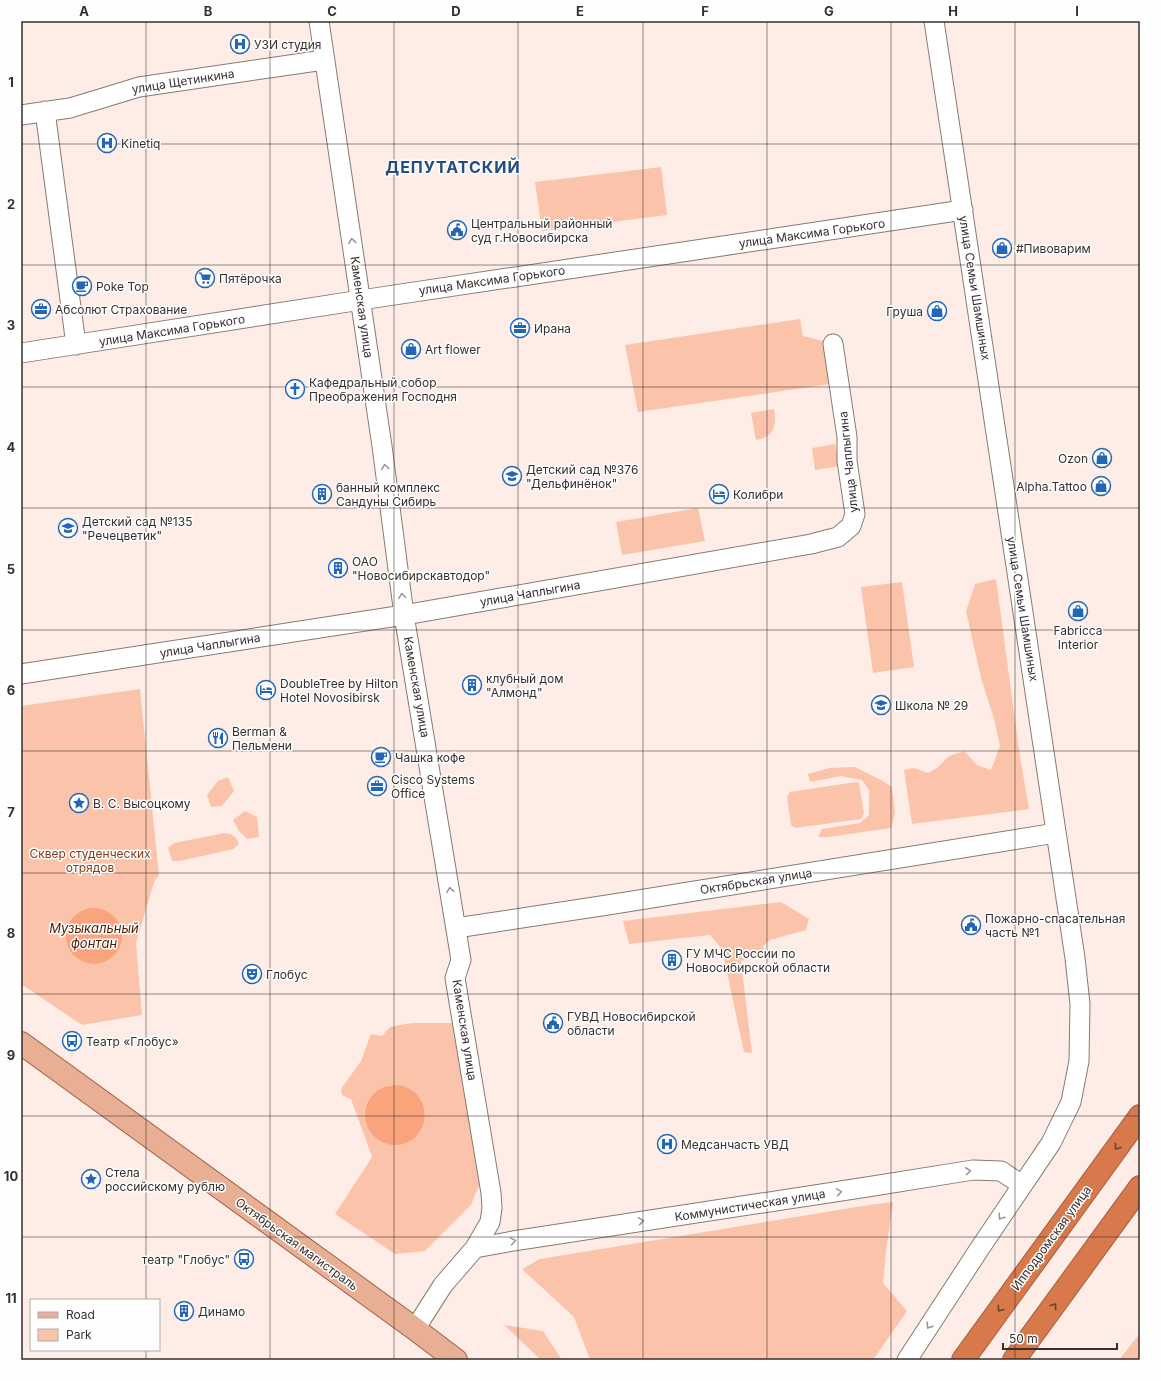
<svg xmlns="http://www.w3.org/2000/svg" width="1161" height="1381" viewBox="0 0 1161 1381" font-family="Inter,sans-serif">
  <rect width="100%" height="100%" fill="#feede6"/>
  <path fill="#fac3aa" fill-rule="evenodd" d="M661,167L667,215L542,231L535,182Z
    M800,319L803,336L823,341L830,384L638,412L625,345Z
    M774,409C777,426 774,437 756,440L751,413Z
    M835,444L839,466L815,470L812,448Z
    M698,508L705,541L622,555L616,522Z
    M996,579L1020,757L1029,809L912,824L904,770L914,768L928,773L937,768L949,756L964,751L977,765L991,770L1000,746L994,719L981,678L966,611L975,584Z
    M902,582L914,667L873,673L861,587Z
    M140,689L159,875L154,882L136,943L142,1015L82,1025L21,984V706Z
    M855,767L883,781L892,787L895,813L891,828L828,837H818L822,829L860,823L869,815V790L862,780L841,776L810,782L808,774L829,768Z
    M228,777L234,791L222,806L211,807L207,795L218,781Z
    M856,782L859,783L864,814L861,819L795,828L791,825L787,797L790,792Z
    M245,811L257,817L259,837L247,839L239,831L233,820Z
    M225,833C233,834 236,836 239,844L233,849L180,861H172L168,848L174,843Z
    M781,902L809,919L806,930L770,940L763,946L765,954L741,961L752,1053L744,1052L722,949L710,935L629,944L623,921Z
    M412,1023H453L485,1171L471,1205L425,1251L395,1254L335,1214L372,1157L351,1099L348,1098L342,1095L341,1089L361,1061L371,1034L382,1036L390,1027ZM389,1085H399L421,1100L425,1110V1119L422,1128L417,1136L388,1144L378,1140L371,1133L366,1123L380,1089Z
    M893,1202L886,1251L883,1283L907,1311L873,1360H590L574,1317L522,1269L540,1259L869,1205Z
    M504,1325L543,1331L562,1360H541Z
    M1140,1333V1360H1119Z"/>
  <path fill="#f9a47d" d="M66 936a28 28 0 1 1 56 0a28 28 0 1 1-56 0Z
    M365 1115a30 30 0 1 1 60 0a30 30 0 1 1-60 0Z"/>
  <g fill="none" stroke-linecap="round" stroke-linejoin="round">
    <defs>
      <path id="minor" d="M319,21L382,446L404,615L461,960L455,978L491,1193L492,1208L490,1222L475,1248L443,1285L415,1329
        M45,111L76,345
        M21,115L70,108L139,87L324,60
        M21,353L361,300L963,210
        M21,674L404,615L811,544L838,537L851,526L855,514L847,461V437L833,344
        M456,928L614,904L1056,833
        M475,1248L513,1241L867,1187L973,1170L1001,1171L1022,1185
        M907,1360L980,1248L1051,1143L1071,1102L1079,1061L1080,1004L1075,958L934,21"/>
      <path id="major" d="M21,1043L415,1329L456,1360"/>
      <path id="highway" d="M963,1360L1140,1116
        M1014,1360L1140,1187"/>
    </defs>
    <use href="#minor" stroke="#887973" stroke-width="21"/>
    <use href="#major" stroke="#9f5f41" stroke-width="24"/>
    <use href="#highway" stroke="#9f5f41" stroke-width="24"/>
    <use href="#minor" stroke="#fff" stroke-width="19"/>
    <use href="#major" stroke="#e8af94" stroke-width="22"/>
    <use href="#highway" stroke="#d8794c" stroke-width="22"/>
  </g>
  <defs><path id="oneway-chevron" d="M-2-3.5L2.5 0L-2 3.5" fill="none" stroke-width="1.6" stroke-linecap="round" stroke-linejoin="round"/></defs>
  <g stroke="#9a9796">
    <use href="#oneway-chevron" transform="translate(352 241) rotate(-99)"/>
    <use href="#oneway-chevron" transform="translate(385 467) rotate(-98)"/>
    <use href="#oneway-chevron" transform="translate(402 596) rotate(-98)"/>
    <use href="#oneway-chevron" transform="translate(450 890) rotate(-99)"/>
    <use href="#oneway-chevron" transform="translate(968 1171) rotate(-8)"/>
    <use href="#oneway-chevron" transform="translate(839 1192) rotate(-9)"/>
    <use href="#oneway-chevron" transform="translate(1001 1217) rotate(124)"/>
    <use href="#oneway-chevron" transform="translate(641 1221) rotate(-9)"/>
    <use href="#oneway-chevron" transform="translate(513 1241) rotate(-10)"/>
    <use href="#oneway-chevron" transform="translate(929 1326) rotate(123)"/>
  </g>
  <g stroke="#674536">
    <use href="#oneway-chevron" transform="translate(1117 1147) rotate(126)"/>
    <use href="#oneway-chevron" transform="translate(1054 1306) rotate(-54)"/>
    <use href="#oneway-chevron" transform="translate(1000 1309) rotate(126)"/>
  </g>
  <path fill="none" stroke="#362f2d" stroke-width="1" stroke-opacity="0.55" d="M146,21V1300M270,21V1360M394,21V1360M518,21V1360M643,21V1360M767,21V1360M891,21V1360M1015,21V1360M21,144H1140M21,265H1140M21,387H1140M21,508H1140M21,630H1140M21,751H1140M21,873H1140M21,994H1140M21,1116H1140M21,1237H1140M146,1350V1360"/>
  <defs>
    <symbol id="hospital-ring" viewBox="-11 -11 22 22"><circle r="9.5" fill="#fefefe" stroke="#2166b7" stroke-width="1.5"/><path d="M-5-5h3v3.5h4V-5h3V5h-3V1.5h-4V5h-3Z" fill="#2166b7"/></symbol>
    <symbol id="civic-ring" viewBox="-11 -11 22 22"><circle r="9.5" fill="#fefefe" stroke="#2166b7" stroke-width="1.5"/><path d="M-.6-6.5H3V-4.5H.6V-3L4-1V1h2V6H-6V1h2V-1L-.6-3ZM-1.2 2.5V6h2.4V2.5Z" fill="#2166b7"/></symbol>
    <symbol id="shop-ring" viewBox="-11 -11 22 22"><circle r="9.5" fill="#fefefe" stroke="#2166b7" stroke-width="1.5"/><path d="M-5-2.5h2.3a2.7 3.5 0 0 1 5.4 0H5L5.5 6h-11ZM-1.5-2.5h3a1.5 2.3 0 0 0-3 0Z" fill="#2166b7"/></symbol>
    <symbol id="supermarket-ring" viewBox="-11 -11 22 22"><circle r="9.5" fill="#fefefe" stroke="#2166b7" stroke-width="1.5"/><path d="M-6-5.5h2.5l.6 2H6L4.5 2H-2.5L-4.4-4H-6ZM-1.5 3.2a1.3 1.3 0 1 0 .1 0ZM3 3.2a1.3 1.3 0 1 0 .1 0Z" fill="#2166b7"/></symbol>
    <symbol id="cafe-ring" viewBox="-11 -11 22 22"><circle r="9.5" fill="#fefefe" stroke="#2166b7" stroke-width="1.5"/><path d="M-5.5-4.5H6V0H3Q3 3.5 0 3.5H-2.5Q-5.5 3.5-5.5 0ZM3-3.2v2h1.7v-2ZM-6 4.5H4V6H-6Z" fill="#2166b7"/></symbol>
    <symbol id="office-ring" viewBox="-11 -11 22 22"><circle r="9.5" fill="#fefefe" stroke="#2166b7" stroke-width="1.5"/><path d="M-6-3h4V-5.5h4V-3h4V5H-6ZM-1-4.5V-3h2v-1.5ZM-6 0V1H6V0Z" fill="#2166b7"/></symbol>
    <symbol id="church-ring" viewBox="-11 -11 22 22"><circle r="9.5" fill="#fefefe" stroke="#2166b7" stroke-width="1.5"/><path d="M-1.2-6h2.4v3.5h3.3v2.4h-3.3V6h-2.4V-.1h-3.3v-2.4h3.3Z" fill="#2166b7"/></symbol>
    <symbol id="school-ring" viewBox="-11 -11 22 22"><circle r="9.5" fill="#fefefe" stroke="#2166b7" stroke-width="1.5"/><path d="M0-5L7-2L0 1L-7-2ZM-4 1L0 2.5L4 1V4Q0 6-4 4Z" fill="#2166b7"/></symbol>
    <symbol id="building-ring" viewBox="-11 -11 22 22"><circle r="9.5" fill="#fefefe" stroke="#2166b7" stroke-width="1.5"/><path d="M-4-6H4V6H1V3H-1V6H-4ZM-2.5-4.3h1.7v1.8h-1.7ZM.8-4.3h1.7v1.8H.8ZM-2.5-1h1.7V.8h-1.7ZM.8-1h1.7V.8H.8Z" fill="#2166b7"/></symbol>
    <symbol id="hotel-ring" viewBox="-11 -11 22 22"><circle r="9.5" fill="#fefefe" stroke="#2166b7" stroke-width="1.5"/><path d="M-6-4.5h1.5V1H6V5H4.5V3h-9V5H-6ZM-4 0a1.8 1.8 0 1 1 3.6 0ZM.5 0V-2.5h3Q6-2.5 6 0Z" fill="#2166b7"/></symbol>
    <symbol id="restaurant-ring" viewBox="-11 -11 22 22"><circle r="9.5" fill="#fefefe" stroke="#2166b7" stroke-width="1.5"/><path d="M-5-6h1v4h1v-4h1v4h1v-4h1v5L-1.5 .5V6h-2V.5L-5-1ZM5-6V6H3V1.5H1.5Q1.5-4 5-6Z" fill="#2166b7"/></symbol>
    <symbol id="sight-ring" viewBox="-11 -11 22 22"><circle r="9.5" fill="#fefefe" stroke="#2166b7" stroke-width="1.5"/><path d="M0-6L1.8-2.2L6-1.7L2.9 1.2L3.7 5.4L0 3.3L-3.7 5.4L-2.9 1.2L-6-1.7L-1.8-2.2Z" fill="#2166b7"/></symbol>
    <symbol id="theatre-ring" viewBox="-11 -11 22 22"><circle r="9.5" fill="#fefefe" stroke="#2166b7" stroke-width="1.5"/><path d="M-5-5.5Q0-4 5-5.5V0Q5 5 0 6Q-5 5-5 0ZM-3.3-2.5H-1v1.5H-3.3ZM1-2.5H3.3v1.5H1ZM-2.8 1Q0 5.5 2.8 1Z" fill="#2166b7"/></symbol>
    <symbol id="bus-ring" viewBox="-11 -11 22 22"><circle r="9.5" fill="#fefefe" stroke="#2166b7" stroke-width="1.5"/><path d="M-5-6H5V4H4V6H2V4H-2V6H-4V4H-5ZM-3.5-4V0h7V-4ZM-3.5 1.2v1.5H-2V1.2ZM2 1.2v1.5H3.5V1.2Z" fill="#2166b7"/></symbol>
  </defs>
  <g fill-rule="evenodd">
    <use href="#hospital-ring" x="229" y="33" width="22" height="22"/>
    <use href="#hospital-ring" x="96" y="132" width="22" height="22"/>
    <use href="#civic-ring" x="446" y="219" width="22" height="22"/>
    <use href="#shop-ring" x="991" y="237" width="22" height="22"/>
    <use href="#supermarket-ring" x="194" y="267" width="22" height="22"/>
    <use href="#cafe-ring" x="71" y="275" width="22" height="22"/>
    <use href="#office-ring" x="30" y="298" width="22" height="22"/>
    <use href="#shop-ring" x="926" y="300" width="22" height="22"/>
    <use href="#office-ring" x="509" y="317" width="22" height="22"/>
    <use href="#shop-ring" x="400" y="338" width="22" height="22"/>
    <use href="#church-ring" x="284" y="378" width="22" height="22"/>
    <use href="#shop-ring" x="1091" y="447" width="22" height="22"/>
    <use href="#school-ring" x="501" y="465" width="22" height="22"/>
    <use href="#shop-ring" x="1090" y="475" width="22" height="22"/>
    <use href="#building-ring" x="311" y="483" width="22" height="22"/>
    <use href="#hotel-ring" x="708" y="483" width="22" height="22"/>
    <use href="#school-ring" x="57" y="517" width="22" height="22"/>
    <use href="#building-ring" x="327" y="557" width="22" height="22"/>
    <use href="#shop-ring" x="1067" y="600" width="22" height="22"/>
    <use href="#building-ring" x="461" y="674" width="22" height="22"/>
    <use href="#hotel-ring" x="255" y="679" width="22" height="22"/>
    <use href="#school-ring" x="870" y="694" width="22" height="22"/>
    <use href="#restaurant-ring" x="207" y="727" width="22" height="22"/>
    <use href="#cafe-ring" x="370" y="746" width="22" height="22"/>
    <use href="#office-ring" x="366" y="775" width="22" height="22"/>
    <use href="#sight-ring" x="68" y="792" width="22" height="22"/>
    <use href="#civic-ring" x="960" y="914" width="22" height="22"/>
    <use href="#building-ring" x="661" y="949" width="22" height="22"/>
    <use href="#theatre-ring" x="241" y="963" width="22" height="22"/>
    <use href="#civic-ring" x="542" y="1012" width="22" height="22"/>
    <use href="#bus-ring" x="61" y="1030" width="22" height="22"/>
    <use href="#hospital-ring" x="656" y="1133" width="22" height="22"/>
    <use href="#sight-ring" x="80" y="1168" width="22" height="22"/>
    <use href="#bus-ring" x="233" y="1248" width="22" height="22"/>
    <use href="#building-ring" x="173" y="1300" width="22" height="22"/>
  </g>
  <g text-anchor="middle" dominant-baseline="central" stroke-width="3" stroke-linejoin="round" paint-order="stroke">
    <g font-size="12" fill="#362f2d" stroke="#fefefe" text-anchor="start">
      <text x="254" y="44">УЗИ студия</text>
      <text x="121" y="143">Kinetiq</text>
      <text x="471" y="223">Центральный районный<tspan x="471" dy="14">суд г.Новосибирска</tspan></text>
      <text x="1016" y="248">#Пивоварим</text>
      <text x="219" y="278">Пятёрочка</text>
      <text x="96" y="286">Poke Top</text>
      <text x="55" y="309">Абсолют Страхование</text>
      <text x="923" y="311" text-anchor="end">Груша</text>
      <text x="534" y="328">Ирана</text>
      <text x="425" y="349">Art flower</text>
      <text x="309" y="382">Кафедральный собор<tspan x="309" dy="14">Преображения Господня</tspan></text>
      <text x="1088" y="458" text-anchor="end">Ozon</text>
      <text x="526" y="469">Детский сад №376<tspan x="526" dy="14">"Дельфинёнок"</tspan></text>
      <text x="1087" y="486" text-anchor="end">Alpha.Tattoo</text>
      <text x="336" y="487">банный комплекс<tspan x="336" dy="14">Сандуны Сибирь</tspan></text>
      <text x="733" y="494">Колибри</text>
      <text x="82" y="521">Детский сад №135<tspan x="82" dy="14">"Речецветик"</tspan></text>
      <text x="352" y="561">ОАО<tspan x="352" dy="14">"Новосибирскавтодор"</tspan></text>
      <text x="1078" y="630" text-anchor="middle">Fabricca<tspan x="1078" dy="14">Interior</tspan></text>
      <text x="486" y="678">клубный дом<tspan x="486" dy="14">"Алмонд"</tspan></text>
      <text x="280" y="683">DoubleTree by Hilton<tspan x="280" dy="14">Hotel Novosibirsk</tspan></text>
      <text x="895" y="705">Школа № 29</text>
      <text x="232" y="731">Berman &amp;<tspan x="232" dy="14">Пельмени</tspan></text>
      <text x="395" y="757">Чашка кофе</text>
      <text x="391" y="779">Cisco Systems<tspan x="391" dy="14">Office</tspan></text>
      <text x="93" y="803">В. С. Высоцкому</text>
      <text x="985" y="918">Пожарно-спасательная<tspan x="985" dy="14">часть №1</tspan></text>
      <text x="686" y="953">ГУ МЧС России по<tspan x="686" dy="14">Новосибирской области</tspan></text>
      <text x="266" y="974">Глобус</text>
      <text x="567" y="1016">ГУВД Новосибирской<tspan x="567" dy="14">области</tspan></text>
      <text x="86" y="1041">Театр «Глобус»</text>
      <text x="681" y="1144">Медсанчасть УВД</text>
      <text x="105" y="1172">Стела<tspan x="105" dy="14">российскому рублю</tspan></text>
      <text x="230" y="1259" text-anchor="end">театр "Глобус"</text>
      <text x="198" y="1311">Динамо</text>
    </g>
    <g font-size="12" fill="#362f2d" stroke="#fefefe">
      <text transform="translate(183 81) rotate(-9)">улица Щетинкина</text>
      <text transform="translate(812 233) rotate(-8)">улица Максима Горького</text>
      <text transform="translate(492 280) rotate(-8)">улица Максима Горького</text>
      <text transform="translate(975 288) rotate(81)">улица Семьи Шамшиных</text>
      <text transform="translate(362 307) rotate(82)">Каменская улица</text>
      <text transform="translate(172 330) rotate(-9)">улица Максима Горького</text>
      <text transform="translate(848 462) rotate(-96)">улица Чаплыгина</text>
      <text transform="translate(530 593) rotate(-10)">улица Чаплыгина</text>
      <text transform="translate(1023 609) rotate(81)">улица Семьи Шамшиных</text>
      <text transform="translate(210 645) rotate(-9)">улица Чаплыгина</text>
      <text transform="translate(417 687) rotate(80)">Каменская улица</text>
      <text transform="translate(756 881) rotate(-9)">Октябрьская улица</text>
      <text transform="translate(465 1030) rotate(81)">Каменская улица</text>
      <text transform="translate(750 1205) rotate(-9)">Коммунистическая улица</text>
      <text transform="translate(1051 1238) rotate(-54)">Ипподромская улица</text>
      <text transform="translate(297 1244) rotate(36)">Октябрьская магистраль</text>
    </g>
    <g font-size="12" fill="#873c14" stroke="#fefefe">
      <text x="90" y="853">Сквер студенческих<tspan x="90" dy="14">отрядов</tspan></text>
    </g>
    <g font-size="13" font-style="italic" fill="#511d01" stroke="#fefefe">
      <text x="94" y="928">Музыкальный<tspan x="94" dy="15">фонтан</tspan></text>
    </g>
    <g font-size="16" font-weight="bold" letter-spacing="1" fill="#224d81" stroke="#fefefe">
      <text x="453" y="167">ДЕПУТАТСКИЙ</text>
    </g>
  </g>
  <rect width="1161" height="1381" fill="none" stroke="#fefefe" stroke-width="44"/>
  <rect x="30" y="1299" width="130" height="52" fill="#fefefe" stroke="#aeabaa"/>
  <rect x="38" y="1312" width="20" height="6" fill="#e8af94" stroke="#aeabaa"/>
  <text x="66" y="1319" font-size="12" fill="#362f2d">Road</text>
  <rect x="38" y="1329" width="20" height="12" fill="#fac3aa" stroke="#aeabaa"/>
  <text x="66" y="1339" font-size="12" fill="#362f2d">Park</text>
  <path d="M1003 1343v6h114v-6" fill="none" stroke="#362f2d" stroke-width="2"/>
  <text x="1009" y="1343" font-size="12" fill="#362f2d" stroke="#fefefe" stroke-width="3" paint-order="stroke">50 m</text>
  <rect x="22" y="22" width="1117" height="1337" fill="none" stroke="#362f2d" stroke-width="1.5"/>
  <g font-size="13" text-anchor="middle" font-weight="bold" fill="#362f2d">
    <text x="84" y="16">A</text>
    <text x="208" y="16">B</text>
    <text x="332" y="16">C</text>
    <text x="456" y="16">D</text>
    <text x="580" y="16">E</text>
    <text x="705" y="16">F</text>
    <text x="829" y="16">G</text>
    <text x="953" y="16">H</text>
    <text x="1077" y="16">I</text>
    <text x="11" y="87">1</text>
    <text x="11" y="209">2</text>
    <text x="11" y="330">3</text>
    <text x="11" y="452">4</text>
    <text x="11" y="574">5</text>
    <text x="11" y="695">6</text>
    <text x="11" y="817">7</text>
    <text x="11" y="938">8</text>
    <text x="11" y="1060">9</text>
    <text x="11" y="1181">10</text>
    <text x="11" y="1303">11</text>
  </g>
</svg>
